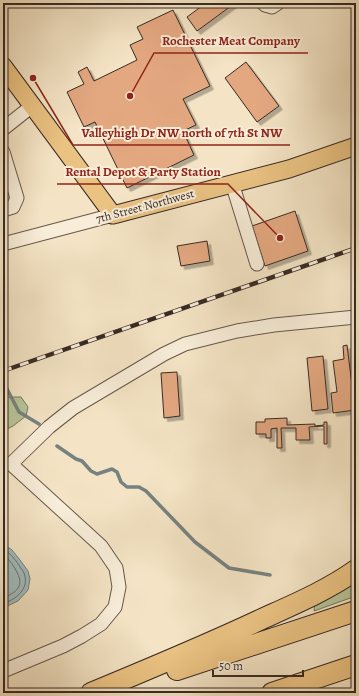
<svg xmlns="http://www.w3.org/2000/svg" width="359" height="696" viewBox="0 0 359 696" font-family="Alegreya,serif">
  <defs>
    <filter id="shadow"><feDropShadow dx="3.5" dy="3.5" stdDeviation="0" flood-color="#0004"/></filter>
  </defs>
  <rect width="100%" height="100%" fill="#f4e4c5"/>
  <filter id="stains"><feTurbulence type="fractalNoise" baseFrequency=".005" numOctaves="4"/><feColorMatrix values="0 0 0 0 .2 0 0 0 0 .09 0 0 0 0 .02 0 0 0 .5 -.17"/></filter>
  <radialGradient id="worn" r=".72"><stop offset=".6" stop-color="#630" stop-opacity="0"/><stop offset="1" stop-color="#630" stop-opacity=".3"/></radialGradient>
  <path fill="#b6c598" stroke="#76785e" d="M3,397H21L28,407L26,416L13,426L3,431Z
    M356,582V596L314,611L315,602Z"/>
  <path fill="#a0bcbe" stroke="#768280" d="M3,544L12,550L20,560L28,571L30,579L28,590L18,601L3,608Z"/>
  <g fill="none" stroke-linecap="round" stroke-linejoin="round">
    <path stroke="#6c7371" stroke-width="1" d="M3,549C10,553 14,558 19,565C20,568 23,570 24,573C30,589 16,599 3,604
      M3,555C8,558 11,562 14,567C25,584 20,591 3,598"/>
    <path stroke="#768280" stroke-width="3.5" d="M7,389L19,412L39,424
      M57,446L76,459L82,461L91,471L97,474L112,469L117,472L121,482L127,487H139L146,491L195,542L229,568L270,575"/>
  </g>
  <path fill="#e4a881" stroke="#372a24" filter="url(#shadow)" d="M206,3H235L197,31L187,17Z
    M173,10L210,86L183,99L196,125L183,131L194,155L127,188L95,122L84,127L67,92L84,84L78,72L87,67L94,81L137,60L130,45L143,39L137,27Z
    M246,62L279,106L257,122L225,78Z
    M295,211L308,251L265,266L252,226Z
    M207,241L210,261L181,266L177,246Z
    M347,345L355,410L333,413L331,393L337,392L333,361L344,359L343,346Z
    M323,356L328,409L312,411L307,358Z
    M177,372L180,416L164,418L161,373Z
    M287,418V425L315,424V426L324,425V422H327V444H324V426L309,427L310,440H296V428H281L282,448H277V428L271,429V438H266V434H256V422H265V419Z"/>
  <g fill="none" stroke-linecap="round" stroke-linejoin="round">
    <defs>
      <path id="minor" d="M263,3L265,5L272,7L278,3
        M3,129L32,106
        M3,152L17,198L13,207L3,210
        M232,183L257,264
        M3,244L113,215
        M3,464H11L101,546L116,568L119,587L115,607L101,624L82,636L63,646L3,671
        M11,464L49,427L73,408L164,354L185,344L237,331L274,325L356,317"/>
      <path id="major" d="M3,66L113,215L289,169L356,146"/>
      <path id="highway" d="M177,670L356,611
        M91,693C149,669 207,645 264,618C295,604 328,590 356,570
        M272,693L356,665"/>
    </defs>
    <use href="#minor" stroke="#66584c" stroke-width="15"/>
    <use href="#major" stroke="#372a24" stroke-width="19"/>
    <use href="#highway" stroke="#372a24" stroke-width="22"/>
    <use href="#minor" stroke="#f8edd9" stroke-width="13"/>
    <use href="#major" stroke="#eac282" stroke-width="17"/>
    <use href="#highway" stroke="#eac282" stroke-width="20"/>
    <defs>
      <path id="rail" d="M3,371L356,248"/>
    </defs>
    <use href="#rail" stroke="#372a24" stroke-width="4.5"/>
    <use href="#rail" stroke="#f8edd9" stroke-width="3" stroke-dasharray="9" stroke-linecap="butt"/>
  </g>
  <g text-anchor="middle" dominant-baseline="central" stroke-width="4" stroke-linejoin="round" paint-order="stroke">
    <g font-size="12" fill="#372a24" stroke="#f8edd9">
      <text transform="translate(145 206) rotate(-15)">7th Street Northwest</text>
    </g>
  </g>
  <path fill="none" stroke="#8f2418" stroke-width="1.5" d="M130 96L154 53H308M33 78L73 145H290M280 238L228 184H57"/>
  <g fill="#8f2418" stroke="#f8edd9" stroke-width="1.5">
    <circle cx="130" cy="96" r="4"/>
    <circle cx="33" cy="78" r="4"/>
    <circle cx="280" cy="238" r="4"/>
  </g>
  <g font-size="13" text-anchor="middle" font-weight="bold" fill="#8f2418" stroke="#f8edd9" stroke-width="4" stroke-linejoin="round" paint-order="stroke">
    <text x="231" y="45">Rochester Meat Company</text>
    <text x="182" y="137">Valleyhigh Dr NW north of 7th St NW</text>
    <text x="143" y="176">Rental Depot &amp; Party Station</text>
  </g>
  <rect width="359" height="696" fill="none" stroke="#f4e4c5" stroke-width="16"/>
  <rect x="4" y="4" width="351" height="688" fill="none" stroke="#372a24" stroke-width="2"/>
  <rect x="8" y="8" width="343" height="680" fill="none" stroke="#372a24"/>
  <path d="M213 670v6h90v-6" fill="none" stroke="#372a24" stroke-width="2"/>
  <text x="219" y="670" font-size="12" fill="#372a24" stroke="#f8edd9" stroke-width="3" paint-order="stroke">50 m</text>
  <rect width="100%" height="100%" filter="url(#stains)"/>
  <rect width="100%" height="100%" fill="url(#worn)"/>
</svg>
